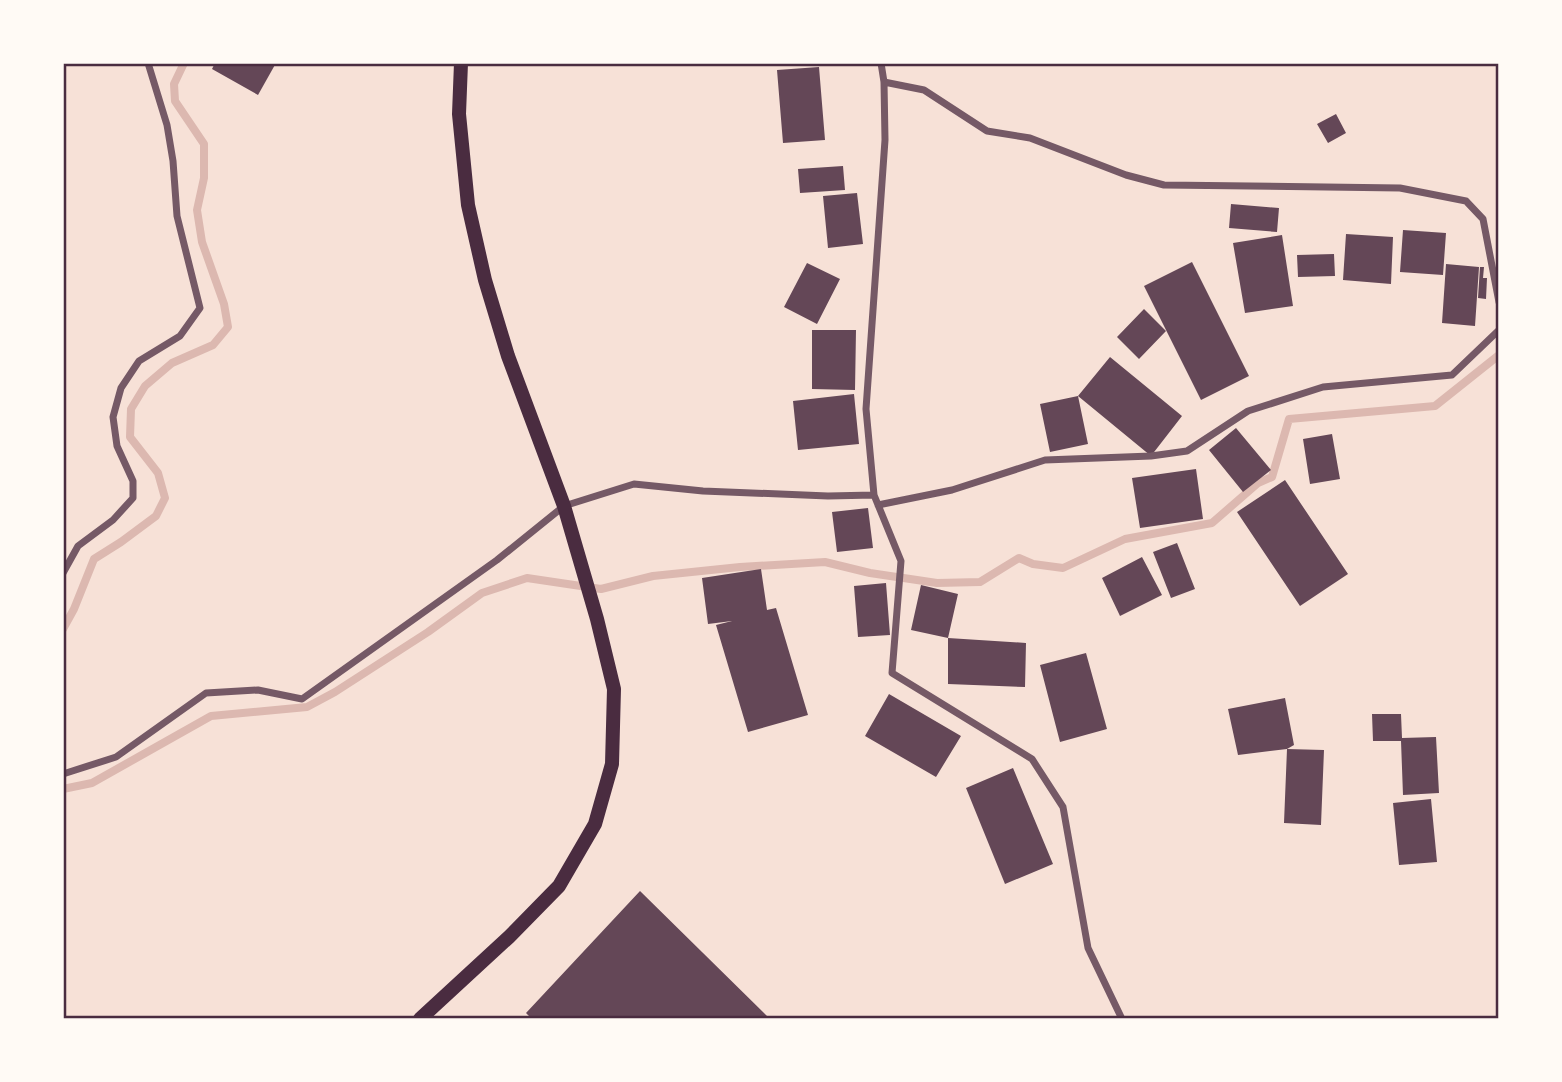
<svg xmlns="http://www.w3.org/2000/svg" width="1562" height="1082" viewBox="0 0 1562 1082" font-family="Barlow,sans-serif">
  <rect width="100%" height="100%" fill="#f7e1d7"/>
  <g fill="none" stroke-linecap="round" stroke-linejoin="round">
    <path stroke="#dcb8b0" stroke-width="8" d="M63,629L74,609L94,559L121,542L156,516L165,498L158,473L130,437L131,409L145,386L172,363L213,345L228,327L224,304L202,242L197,210L204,178V144L175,101L174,84L184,63
      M63,789L92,783L211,716L307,707L335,692L428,632L482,593L527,578L601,589L653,576L740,567L825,562L870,573L937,583L980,582L1019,558L1033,564L1063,568L1125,539L1212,523L1258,483L1272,477L1289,419L1435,406L1499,355"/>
  </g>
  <path fill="#644757" d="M215,63H276L258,95L212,69Z
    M819,67L825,140L783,143L777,70Z
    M1336,114L1346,133L1328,143L1317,124Z
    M843,166L845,190L800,193L798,169Z
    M857,193L863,244L828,248L823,196Z
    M1231,204L1279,208L1277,232L1229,228Z
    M1403,230L1446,233L1443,275L1400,272Z
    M1346,234L1393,237L1391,284L1343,280Z
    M1282,235L1293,306L1245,313L1233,243Z
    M1334,254L1335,276L1298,277L1297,255Z
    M1192,262L1249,376L1201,400L1144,286Z
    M807,263L840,279L817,324L784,307Z
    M1446,264L1479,267L1475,326L1442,323Z
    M1480,267H1484L1483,278H1487L1486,299L1478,298Z
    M1144,309L1166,331L1139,359L1117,337Z
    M812,330H856L855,390L812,389Z
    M1110,357L1182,416L1151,456L1078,396L1088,444L1050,452L1040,404L1078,396Z
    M854,394L859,444L798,450L793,401Z
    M1236,428L1271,470L1243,492L1209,450Z
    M1332,434L1340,479L1310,484L1303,439Z
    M1196,469L1203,519L1140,528L1132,478Z
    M1285,480L1348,574L1300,606L1237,512Z
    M868,508L873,548L837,552L832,512Z
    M1177,543L1195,589L1171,598L1153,552Z
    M1142,557L1162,595L1120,616L1102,578Z
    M761,569L767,610L776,608L808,715L748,732L716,625L732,621L708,624L702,578Z
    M886,583L890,635L858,637L854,586Z
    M921,585L958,594L948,638L911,630Z
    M948,638L1026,643L1025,687L948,684Z
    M1086,653L1107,729L1060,742L1040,665Z
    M889,694L961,736L936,777L865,736Z
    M1285,698L1294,745L1287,749L1238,755L1228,709Z
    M1372,714H1401L1402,738L1436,737L1439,793L1403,795L1401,741H1373Z
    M1287,749L1324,750L1321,825L1284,823Z
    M1013,768L1053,864L1005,884L966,788Z
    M1431,799L1437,862L1399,865L1393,803Z
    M640,891L770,1019H532L526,1013Z"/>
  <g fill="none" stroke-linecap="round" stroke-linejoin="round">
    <path stroke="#755966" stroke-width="7" d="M881,63L884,82L885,140L866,409L874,495L901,561L892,673L1032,759L1063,807L1088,948L1122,1019
      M884,82L924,90L987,131L1030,138L1126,175L1164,185L1400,188L1466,201L1483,219L1499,302
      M878,505L952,490L1045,460L1151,456L1187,451L1248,411L1323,387L1452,375L1499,330
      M63,573L78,546L113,520L133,498V481L117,446L113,417L121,388L139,361L180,336L200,308L177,216L173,161L167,125L148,63
      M63,774L116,757L206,693L258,690L302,699L497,560L564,506L634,484L703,491L828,496L874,495"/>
    <path stroke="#4a2c40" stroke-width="14" d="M420,1019L509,937L559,886L595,824L612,764L614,689L597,619L564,506L508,356L485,280L468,205L459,114L461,63"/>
  </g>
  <rect width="1562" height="1082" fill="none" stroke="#fffaf5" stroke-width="130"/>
  <rect x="65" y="65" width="1432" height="952" fill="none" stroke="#4a2c40" stroke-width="2.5"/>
</svg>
